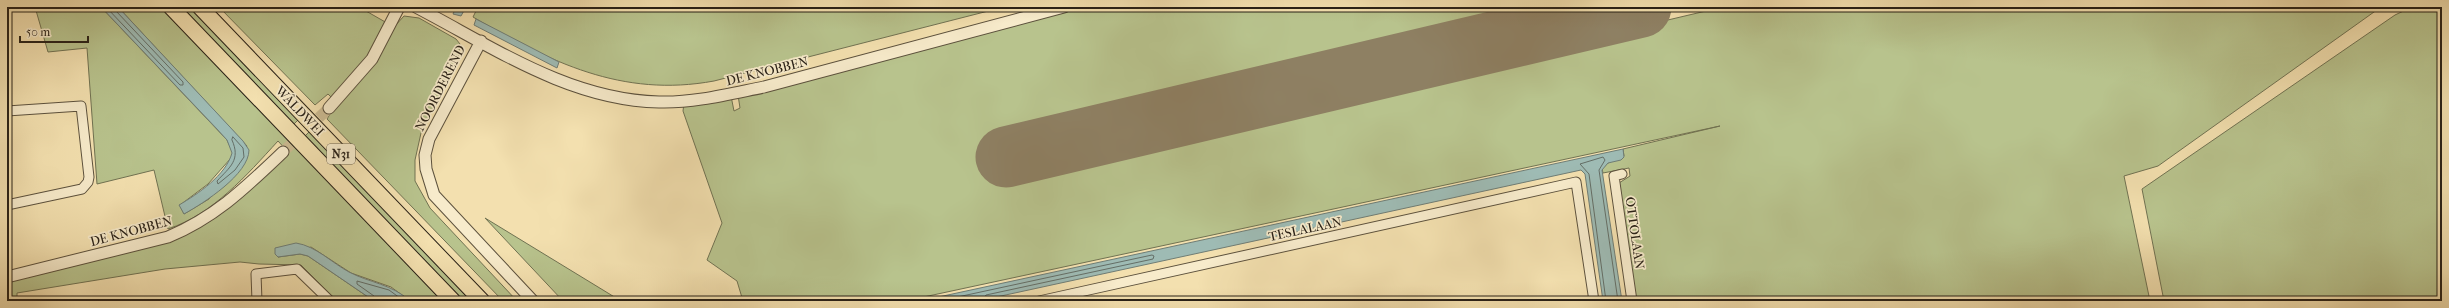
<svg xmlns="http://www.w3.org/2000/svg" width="2449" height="308" viewBox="0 0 2449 308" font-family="'IM FELL French Canon',serif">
  <rect width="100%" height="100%" fill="#f3e0af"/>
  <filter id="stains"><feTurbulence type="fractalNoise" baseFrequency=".005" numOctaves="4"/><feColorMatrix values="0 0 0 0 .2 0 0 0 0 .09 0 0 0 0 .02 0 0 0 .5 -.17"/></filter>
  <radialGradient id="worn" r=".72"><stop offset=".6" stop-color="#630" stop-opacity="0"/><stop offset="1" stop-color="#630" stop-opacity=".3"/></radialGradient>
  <path fill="#b8c38d" stroke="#707252" d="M35,7H101L227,140L233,153L231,158L208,184L180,205L184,214L209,199L247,146L118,7H162L445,301H410L391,287L351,273L311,247L278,257L300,254L308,256L374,301H337L301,265L259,264L240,262L165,269L17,293V301H7V281L181,235C225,220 255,183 288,152L278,141C246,176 213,214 168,229L154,170L97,184L87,48L48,52Z
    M180,7H191L299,119L293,125Z
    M219,7H359L394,27L404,16L419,18L456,39L460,44L459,54L421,133L415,160V181L430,208L517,301H503L327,119L337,103L328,94L315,105Z
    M478,7H1004L714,81C622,98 550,62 473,17Z
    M1084,7H1550L1001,138L1010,175L1723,7H2381L2158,166L2124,176L2150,301H1636L1619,183L1630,176L1629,168L1603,173L1602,169L1608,163L1624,156L1623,149L1720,126L905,301H743L737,281L707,260L722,223L683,111L684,103L731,96L734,111L740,108L738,95Z
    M2412,7H2442V301H2164L2142,189L2395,15Z
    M310,131L475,301H462L304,137Z
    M485,218L621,301H563Z"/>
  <path fill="#9ebbb4" stroke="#6f7d75" d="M101,7H118L243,141L249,150C249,174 204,203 184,214L179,205C198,194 226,175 232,153L227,140L217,129Z
    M456,7H466L461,16L453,14Z
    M476,19L559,62L557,68L474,25Z
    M1623,149L1624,157L1621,160L1608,163L1602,170L1622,301H1603L1585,174L1581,170L978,301H920Z
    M296,243C316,246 332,263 349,272C370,283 392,284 410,301H374L308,256L300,254L278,257L275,254V248Z"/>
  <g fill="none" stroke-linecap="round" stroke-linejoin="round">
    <path stroke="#646e66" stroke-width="1" d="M106,7L180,85H183V82L116,11L115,7
      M233,137L243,148L244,157L235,170L218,184L217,181C230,167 241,160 232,140Z
      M375,301L374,296L357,284V281L389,290L404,301
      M939,301L1152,255L1154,256L1153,259L986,295L982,301
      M1606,301L1589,174L1580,164L1603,157L1605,160L1599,170L1618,301"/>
    <path stroke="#8e8063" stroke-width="61" d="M1006,157L1641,7"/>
    <path stroke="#cbba91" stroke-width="11" stroke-dasharray="11 5.5" stroke-linecap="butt" d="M283,152L329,108"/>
    <defs>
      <path id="minor" d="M7,111L81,106L89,177L88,182L82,189L7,205
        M1622,174L1614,176L1632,301
        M257,301L256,274L297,269L330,301
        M1039,301L1576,182L1594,301"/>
      <path id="tertiary" d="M416,7C493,47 569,100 659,102C694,103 729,94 764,87L1064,7
        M481,41L429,139L425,155L426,169L434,195L533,301
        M329,108L372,59L399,7
        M7,277L168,237C216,217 246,187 283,152"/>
      <path id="trunk" d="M171,7L453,301
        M200,7L482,301"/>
    </defs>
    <use href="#minor" stroke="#5c513d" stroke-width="11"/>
    <use href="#tertiary" stroke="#5c513d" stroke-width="13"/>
    <use href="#trunk" stroke="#292117" stroke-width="17"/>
    <use href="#minor" stroke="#f7ebcb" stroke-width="9"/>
    <use href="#tertiary" stroke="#f7ebcb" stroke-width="11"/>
    <use href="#trunk" stroke="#f3e0af" stroke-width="15"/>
  </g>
  <g text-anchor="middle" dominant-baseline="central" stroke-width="3.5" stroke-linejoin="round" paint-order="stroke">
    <rect fill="#f7ebcb" stroke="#675e4d" stroke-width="1" x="327" y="144" width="28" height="20" rx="3"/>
    <g font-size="12" font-weight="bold" fill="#292117">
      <text x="341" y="154">N31</text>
    </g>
    <g font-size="13" fill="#292117" stroke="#f7ebcb">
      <text transform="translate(767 71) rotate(-14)">DE KNOBBEN</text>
      <text transform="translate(440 88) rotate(-63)">NOORDEREND</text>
      <text transform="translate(300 111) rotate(46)">WÂLDWEI</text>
      <text transform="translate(1305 229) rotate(-12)">TESLALAAN</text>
      <text transform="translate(131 231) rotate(-15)">DE KNOBBEN</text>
      <text transform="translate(1635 233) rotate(82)">OTTOLAAN</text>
    </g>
  </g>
  <rect width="2449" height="308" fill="none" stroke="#f3e0af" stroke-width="24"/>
  <rect x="8" y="8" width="2433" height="292" fill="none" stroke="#292117" stroke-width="2"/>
  <rect x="12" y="12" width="2425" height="284" fill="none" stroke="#292117"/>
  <path d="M20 36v6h68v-6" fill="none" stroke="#292117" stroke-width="2"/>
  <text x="26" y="36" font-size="12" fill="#292117" stroke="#f7ebcb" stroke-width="3" paint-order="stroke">50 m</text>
  <rect width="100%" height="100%" filter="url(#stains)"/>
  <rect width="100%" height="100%" fill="url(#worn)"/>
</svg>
